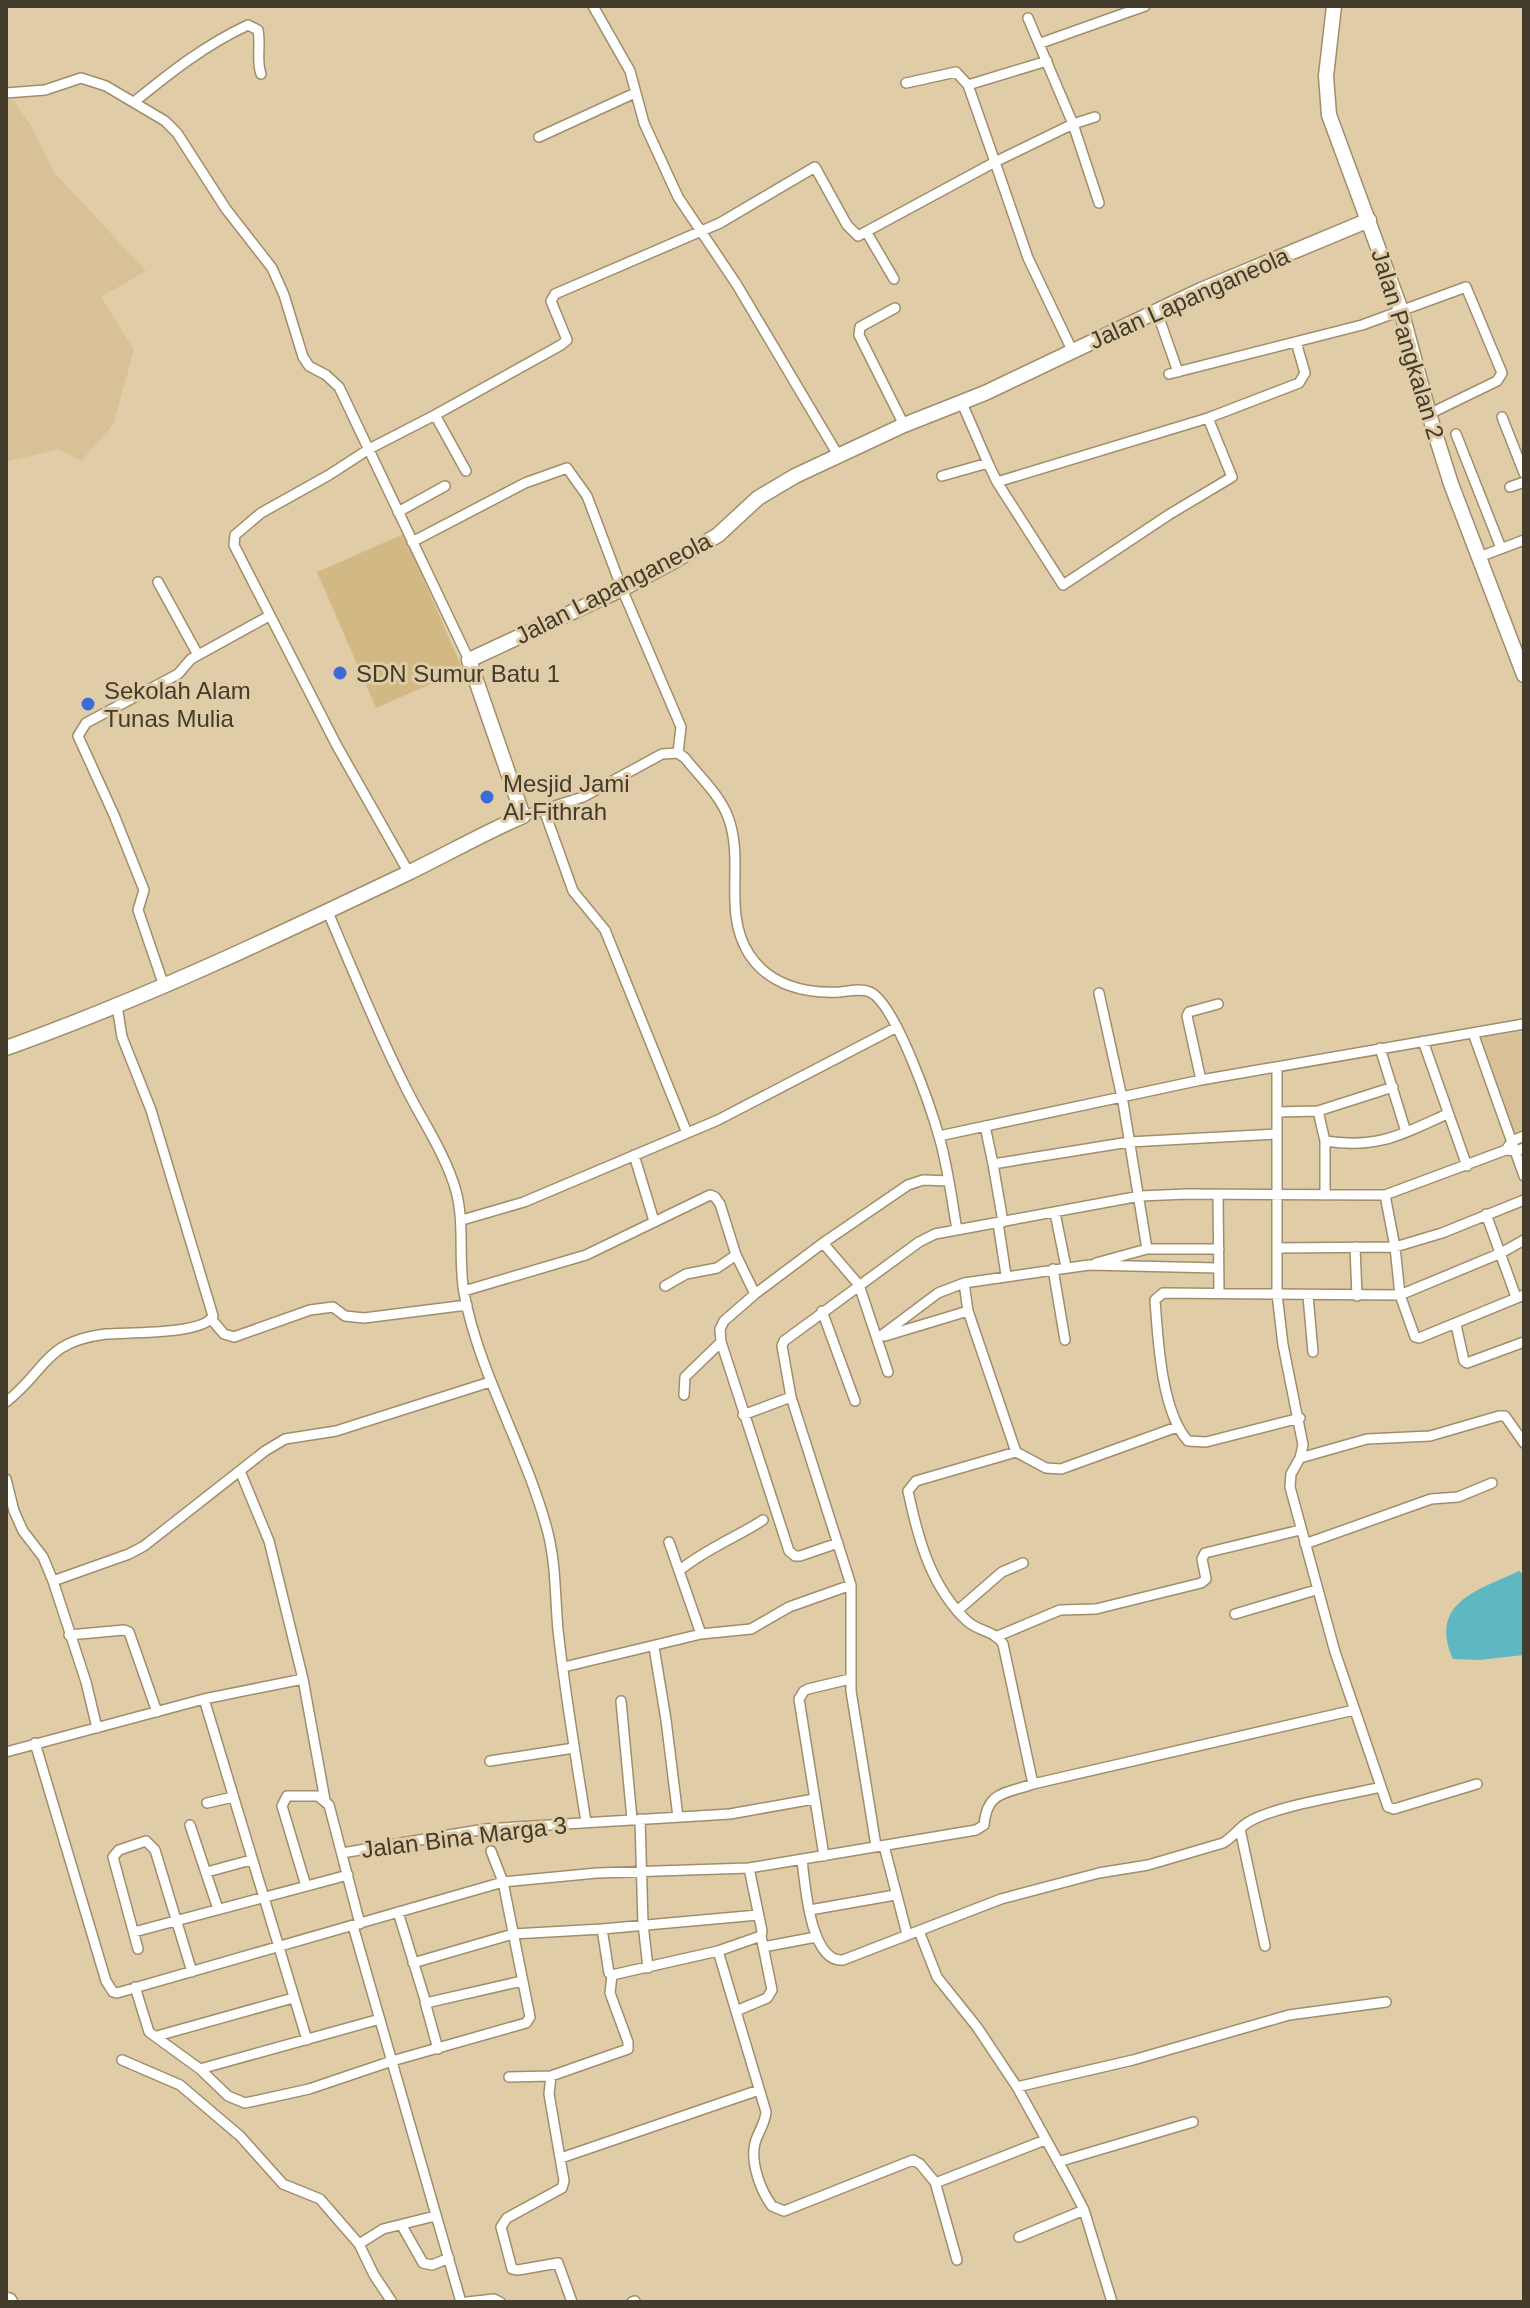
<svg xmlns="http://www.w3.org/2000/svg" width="1530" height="2308" viewBox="0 0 1530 2308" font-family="Arial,sans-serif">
  <rect width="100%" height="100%" fill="#e0cda7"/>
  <path fill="#d8c196" d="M6,100L14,101L32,127L54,172L146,271L101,297L134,350L113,425L81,461L59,449L6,462Z
    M1524,1031V1129L1514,1133L1481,1038Z"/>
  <path fill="#d2b883" d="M404,534L463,670L376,708L317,572Z"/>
  <path fill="#5fb8c1" d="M1519,1571L1524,1575V1655L1479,1660L1453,1659C1428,1602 1479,1590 1519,1571Z"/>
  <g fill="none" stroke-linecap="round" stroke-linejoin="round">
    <defs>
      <path id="street" d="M593,6L630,71L644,123L678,197L737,285L838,455
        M1028,18L1073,124L1099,203
        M1041,43L1145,6
        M968,85L1047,61
        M6,93L45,90L81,78L106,86L165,121L177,133L226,209L272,268L284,295L303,357L309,366L326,375L339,387L469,660
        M134,102C171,72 205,45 248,25L258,30C261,45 256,61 261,74
        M539,137L635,93
        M867,233L894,279
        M895,308L860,327L859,335L904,425
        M1157,312L1178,372
        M1072,350L1028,258L995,162L1073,124L1095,117
        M1169,374L1362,325L1466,287L1502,373L1497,381L1429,414
        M961,401L988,463
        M435,415L466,471
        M1502,417L1524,473
        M1456,434L1501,548
        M942,476L988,463L997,482L1208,418L1299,383L1305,373L1296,342
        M997,482L1063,585L1170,514L1232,477L1208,418
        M1510,487L1524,482
        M398,512L445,486
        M412,542L525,483L567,468L587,496L622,589L681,727L678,753
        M1479,557L1524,540
        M158,582L198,655
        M544,810L573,891L605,930L687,1133
        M523,816L583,797L662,754L678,753L685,758C699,776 720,795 728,817C745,861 722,912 749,954C769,985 805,994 840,992C850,991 861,988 870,992C896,1004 932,1111 940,1140C948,1169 952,1200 957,1230
        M409,873L337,746L237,551L234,545L235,535L261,513L329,475L369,449L435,415L561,345L567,340L551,301L555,294L720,223L815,167L847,225L858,236L995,162L968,85L956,72L906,83
        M327,910C352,968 375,1026 403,1082C420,1118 445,1152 456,1191C465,1225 458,1259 464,1293C480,1377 527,1451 548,1533C556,1565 555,1597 558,1630C565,1694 576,1758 586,1822
        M164,986L138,910L144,890L114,815L78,736L86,723L178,674L191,659L269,616
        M1099,993L1123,1102L1147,1249
        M1473,1033L1524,1176
        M1423,1041L1467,1166
        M1380,1048L1406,1132
        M1277,1069V1294L1283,1345L1303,1445L1300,1458L1291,1474L1290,1487L1335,1652L1388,1807L1394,1809L1477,1784
        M1201,1080L1187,1016L1189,1012L1218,1004
        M1318,1111L1325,1141V1195
        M1277,1112L1318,1111L1393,1087
        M985,1126L993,1164L1129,1142L1276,1134
        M939,1136L1201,1080L1524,1024
        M1524,1136L1512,1141L1506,1150L1516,1151L1524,1148
        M1325,1141C1378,1149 1401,1135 1447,1114
        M634,1155L654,1221
        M993,1164L1003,1222
        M1218,1195L1219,1292
        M1385,1195L1395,1247L1400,1295L1415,1337L1419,1338L1524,1295
        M1055,1213L1066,1267
        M1486,1214L1516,1297
        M462,1220L524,1202L718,1120L897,1027
        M998,1223L1006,1275
        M823,1243L859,1285L888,1372
        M1355,1247L1357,1296
        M1277,1248L1395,1247L1442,1233L1524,1200
        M1096,1263L1147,1249H1219
        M1053,1269L1065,1340
        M964,1283L968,1311L1016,1452L916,1481L908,1491C918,1539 931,1587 967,1621C979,1632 994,1630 1003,1644L1033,1784
        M665,1286L686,1274L717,1268L736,1255
        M464,1291L586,1255L710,1195L715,1197L720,1204L736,1255L755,1294
        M1308,1296L1313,1352
        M822,1311L855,1401
        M212,1320L224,1334L234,1337L310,1310L333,1307L345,1316L364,1318L467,1305
        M1456,1325L1464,1361L1467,1363L1524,1342
        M885,1336L968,1311
        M878,1338L938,1293L964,1283L1089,1265L1218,1268
        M721,1342L789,1551L795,1556H800L838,1543
        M684,1395L685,1377L721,1342L720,1329L724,1321L755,1294L823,1243L908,1185L923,1180L949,1181
        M6,1402C48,1369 43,1342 106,1334C127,1332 203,1335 213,1316L151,1110L122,1037L117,1006
        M743,1415L791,1397
        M1300,1418L1206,1442L1188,1441C1161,1411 1158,1339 1155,1300L1163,1293L1400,1295L1501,1253L1524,1240
        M1016,1452L1046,1468L1061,1469L1177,1427
        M1300,1458L1367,1439L1430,1436L1499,1416H1505L1524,1443
        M240,1471L269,1541L303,1679L325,1800
        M6,1479L14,1511L23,1531L43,1557L53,1581L86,1682L97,1728
        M669,1542L701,1634
        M1305,1544L1431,1499L1458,1497L1492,1483
        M680,1570C706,1549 735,1538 763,1520
        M53,1581L129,1554L144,1546L265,1451L285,1439L336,1431L490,1382
        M957,1611L1002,1572L1023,1563
        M1235,1614L1316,1590
        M69,1635L124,1630L129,1632L157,1712
        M998,1636L1060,1610L1096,1609L1201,1583L1206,1579L1202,1559L1205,1553L1300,1530
        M654,1647L666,1720L678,1817
        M564,1667L701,1634L751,1629L789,1607L851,1585
        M204,1699L307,2040
        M621,1701L632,1819
        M35,1743L106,1981L113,1992L117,1993L503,1882L597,1873L749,1868L976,1830L984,1825C987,1791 1005,1794 1033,1784L1354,1710
        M6,1752L204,1699L303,1679
        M490,1761L574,1748
        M207,1803L233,1797
        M640,1819L643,1924L648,1968
        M190,1825L218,1909
        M1240,1829L1265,1946
        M876,1846L851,1691V1585L791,1397L782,1346L784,1341L919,1242L935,1234L1140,1196L1187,1194L1385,1195L1506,1150
        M884,1846L907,1934
        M342,1853L485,1829L730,1814L814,1799
        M824,1856L799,1699L804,1691L808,1689L850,1679
        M802,1860C805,1883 810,1963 843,1960L1001,1899L1099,1873L1148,1865L1223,1843C1233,1837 1238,1829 1247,1823C1272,1806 1349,1795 1381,1787
        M207,1872L251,1860
        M306,1886L282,1806L287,1796H318L329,1805L360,1924
        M810,1910L895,1895
        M398,1912L426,2003L522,1981
        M353,1926L461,2302
        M919,1931L937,1977L977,2027L1017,2087L1070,2183L1084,2210L1112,2302
        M134,1932L348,1875
        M763,1947L816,1937
        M138,1949L113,1857L119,1850L146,1841L155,1850L192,1972
        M718,1951L766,2112C765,2124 758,2132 755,2143C750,2163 761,2191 772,2206L784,2211L913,2160L920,2164L935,2182H938L1045,2140
        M413,1963L513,1934L602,1929L758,1915
        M612,1975L718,1951L761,1936L762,1931L749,1868
        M135,1987L149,2032L200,2069L228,2096L245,2103L309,2089L392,2061L526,2023L530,2017L503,1882L491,1851
        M425,2002L438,2049
        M736,2011L767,1998L772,1990L761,1936
        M157,2036L293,1998
        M122,2060L180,2085L240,2136L283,2184L320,2199L359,2244L374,2275L392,2302
        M200,2069L380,2019
        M551,2076L549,2094L564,2181L562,2188L507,2218L501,2227L512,2269L518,2270L558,2263L572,2302
        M509,2077L551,2076L628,2049V2042L610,1993L612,1975L609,1973L602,1929
        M1017,2087L1133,2060L1289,2015L1386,2002
        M561,2158L759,2090
        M1058,2162L1193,2122
        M935,2182L957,2260
        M402,2226L423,2263L432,2265L449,2258
        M1019,2237L1084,2210
        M359,2244L383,2229L435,2216
        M467,2302L494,2299L500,2302
        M632,2302L635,2301"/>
      <path id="secondary" d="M1334,6L1326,76L1329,115L1401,310L1429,414L1451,484L1524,675
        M6,1048C144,999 276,936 408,873C447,854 484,833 523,816L469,660L622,589L676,560L718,535L758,498L795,476L904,425L985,393L1201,290L1369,220"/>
      <path id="highway" d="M6,2302H8"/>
    </defs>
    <use href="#street" stroke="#a08e6b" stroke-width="12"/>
    <use href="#secondary" stroke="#a08e6b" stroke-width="17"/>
    <use href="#highway" stroke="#a08e6b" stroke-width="21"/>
    <use href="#street" stroke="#fff" stroke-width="9"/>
    <use href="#secondary" stroke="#fff" stroke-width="14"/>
    <use href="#highway" stroke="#fff" stroke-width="18"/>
  </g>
  <g fill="#3c6adb" stroke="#e0cda7" stroke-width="3">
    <circle cx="340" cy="673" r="8"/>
    <circle cx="88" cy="704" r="8"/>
    <circle cx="487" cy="797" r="8"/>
  </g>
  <g text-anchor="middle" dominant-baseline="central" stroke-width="6" stroke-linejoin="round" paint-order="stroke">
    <g font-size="24" fill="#433c2c" stroke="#e0cda7">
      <text transform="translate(1189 298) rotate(-24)">Jalan Lapanganeola</text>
      <text transform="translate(1408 344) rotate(73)">Jalan Pangkalan 2</text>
      <text transform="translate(613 588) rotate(-27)">Jalan Lapanganeola</text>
      <text transform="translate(464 1837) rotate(-7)">Jalan Bina Marga 3</text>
    </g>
    <g font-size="24" fill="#433c2c" stroke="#e0cda7" text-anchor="start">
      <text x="356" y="673">SDN Sumur Batu 1</text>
      <text x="104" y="690">Sekolah Alam<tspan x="104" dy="28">Tunas Mulia</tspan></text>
      <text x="503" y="783">Mesjid Jami<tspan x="503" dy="28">Al-Fithrah</tspan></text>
    </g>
  </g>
  <rect width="1530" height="2308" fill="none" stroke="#433c2c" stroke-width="16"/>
</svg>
